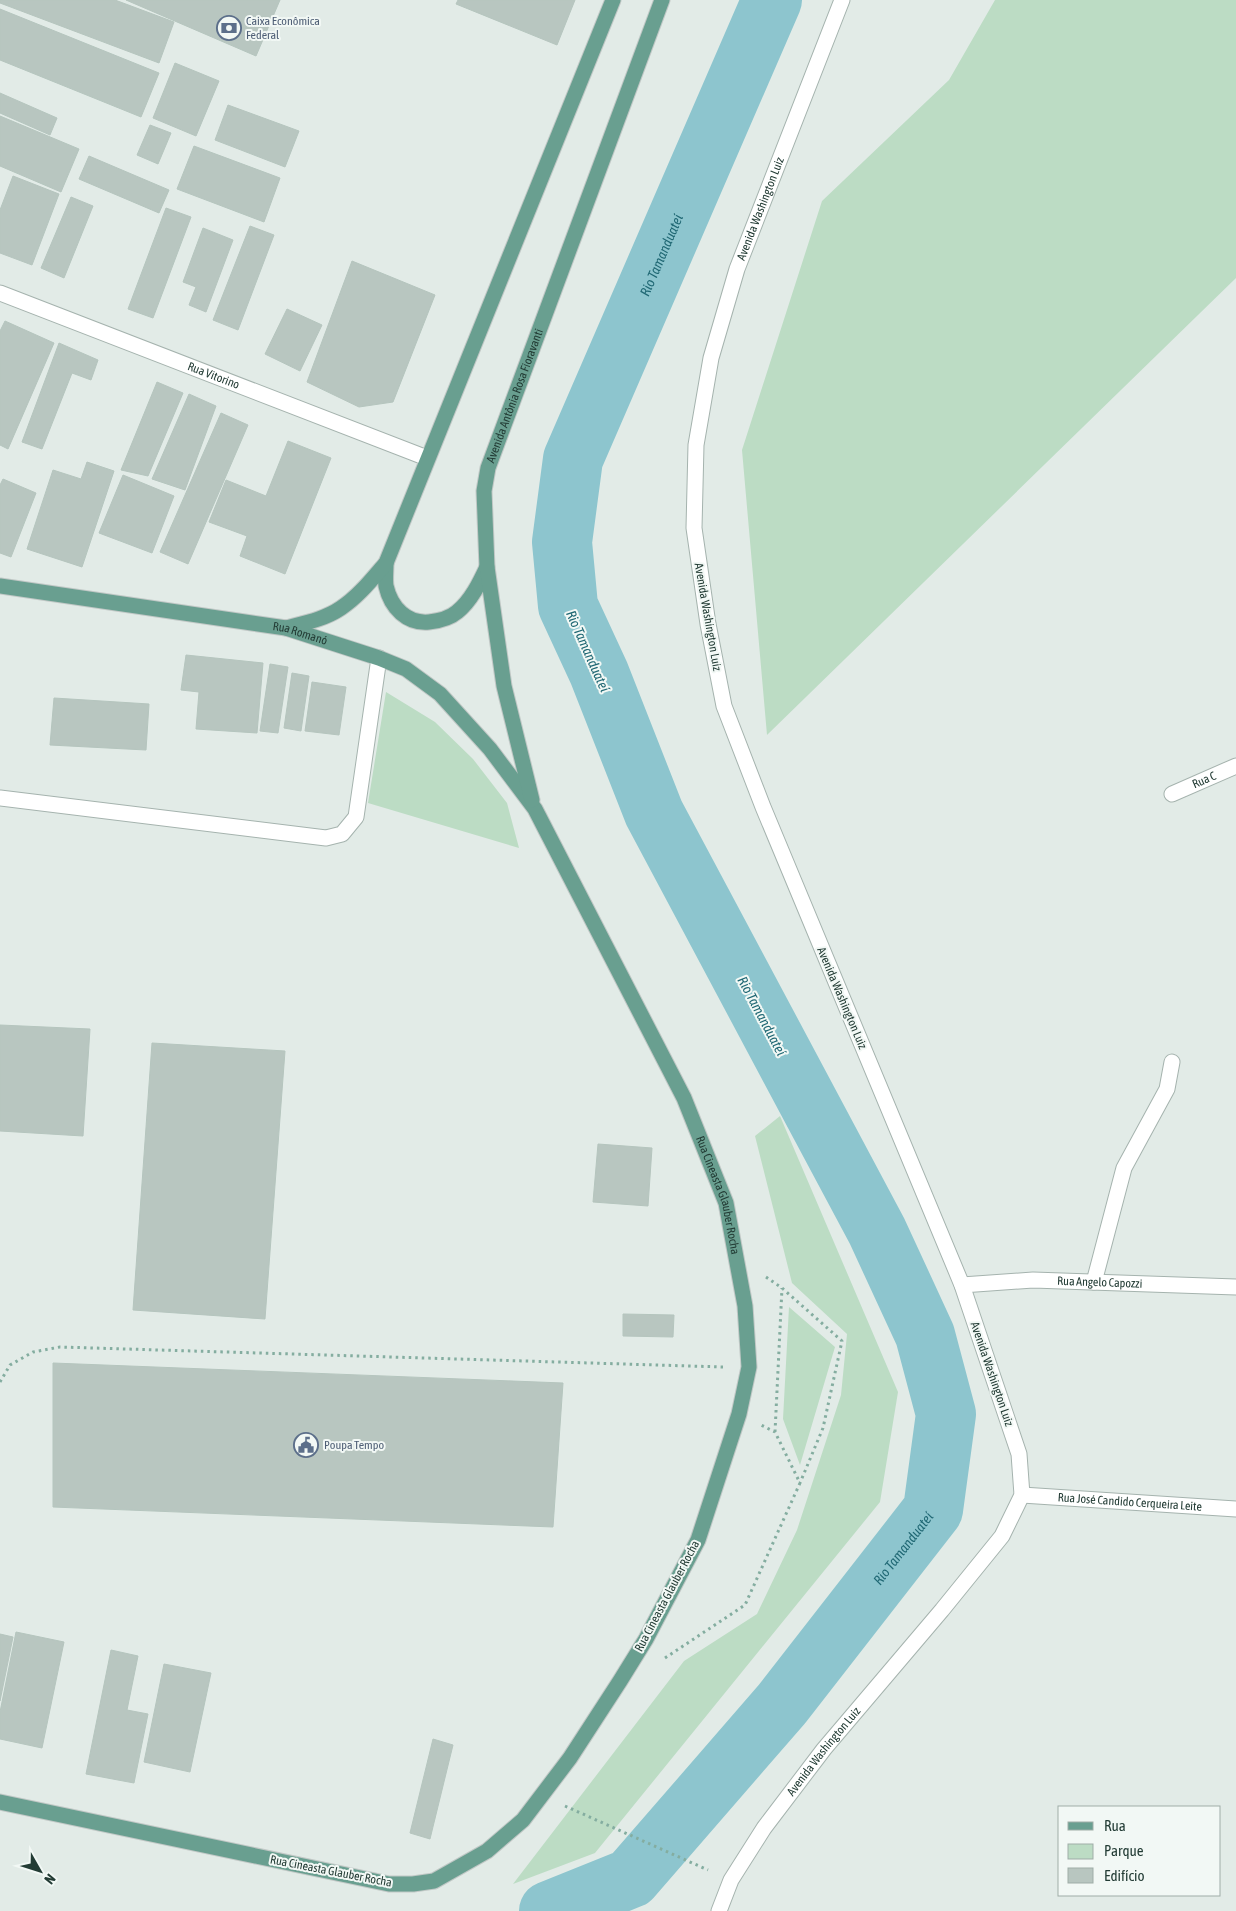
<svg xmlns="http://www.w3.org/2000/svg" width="1236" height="1911" viewBox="0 0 1236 1911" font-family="'Asap Condensed',sans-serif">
  <rect width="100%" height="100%" fill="#e2ebe7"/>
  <path fill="#bcdcc4" d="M995,0H1236V278L767,735L742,450L822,201L949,80Z
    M386,692L435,722L473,759L507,803L519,848L368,803Z
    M780,1116L898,1392L880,1502L595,1853L513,1884L684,1661L757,1614L797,1530L841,1395L847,1334L792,1283L755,1136Z
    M789,1307L835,1347L800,1465L783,1419Z"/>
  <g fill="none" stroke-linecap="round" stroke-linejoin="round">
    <path stroke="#8dc5ce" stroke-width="10" d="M623,1911L631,1878"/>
    <path stroke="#8dc5ce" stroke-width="60" id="s1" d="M549,1911L631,1878L782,1704L933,1510L946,1414L925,1335L877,1231L654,813L599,673L568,606L562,542L573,459L772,0"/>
  </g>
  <path fill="#b8c6c0" stroke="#b5c5be" d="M0,0H115L174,22L159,63L0,3Z
    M126,0H280L256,56Z
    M458,0H575L557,45L456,4Z
    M0,9L159,73L141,117L0,60Z
    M175,63L219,81L196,136L153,118Z
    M0,93L57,118L50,135L0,113Z
    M228,105L299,131L285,167L215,140Z
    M0,116L79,149L61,192L0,166Z
    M150,125L171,133L158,164L137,155Z
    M194,146L280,178L264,222L177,189Z
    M89,156L169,190L159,213L79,179Z
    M13,176L59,194L32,265L0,253V210Z
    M71,197L93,206L64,278L41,268Z
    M166,208L191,217L153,318L128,309Z
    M250,226L274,235L238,330L213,320Z
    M203,228L233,240L206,312L189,305L196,287L183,282Z
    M352,261L435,295L393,402L359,407L307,382Z
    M287,309L322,325L300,371L265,354Z
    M5,321L54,343L8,449L0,445V331Z
    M59,343L98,360L91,380L72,373L42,449L22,442Z
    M157,382L183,393L148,476L121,470Z
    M189,394L216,406L185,490L152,479Z
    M221,413L248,425L188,564L160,552Z
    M288,441L331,458L285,574L240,556L247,536L209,522L226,480L266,496Z
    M87,462L114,471L82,567L27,549L53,470L81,479Z
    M123,475L174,496L152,553L99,533Z
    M3,479L36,493L11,557L0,553V485Z
    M186,655L263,663L257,733L196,729L199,692L181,690Z
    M270,664L288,667L278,733L260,731Z
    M292,673L309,676L301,731L284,728Z
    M312,682L346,687L339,735L305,731Z
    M54,698L149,704L146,750L50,745Z
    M0,1025L90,1029L83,1136L0,1131Z
    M152,1043L285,1051L265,1319L133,1310Z
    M598,1144L652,1148L648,1206L593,1202Z
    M623,1314L674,1315L673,1337L623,1336Z
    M53,1363L563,1383L553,1527L53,1507Z
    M16,1632L64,1642L42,1748L0,1739V1712Z
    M0,1634L13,1637L0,1701Z
    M111,1650L138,1656L127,1710L148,1714L134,1783L86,1774Z
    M164,1664L211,1673L190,1772L144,1762Z
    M433,1739L453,1745L430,1839L410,1833Z"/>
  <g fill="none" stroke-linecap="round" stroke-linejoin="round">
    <defs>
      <g id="minor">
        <path id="s2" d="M0,293L427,458"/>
        <path id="s3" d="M1172,794L1236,766"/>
        <path d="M0,798L326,838L342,834L356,817L379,658"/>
        <path d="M1094,1282L1124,1168L1167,1089L1172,1062"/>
        <path id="s4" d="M962,1285L1033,1280L1236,1287"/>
        <path id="s5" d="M1022,1495L1236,1509"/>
        <path id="s6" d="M719,1911L731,1880L764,1828L824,1749L942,1610L1002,1536L1022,1495L1019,1454L962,1285L763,807L724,706L708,624L694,528L696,445L711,358L737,269L842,0"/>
      </g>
      <g id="major">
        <path d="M386,563C386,571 385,579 386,586C391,608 407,624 429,622C438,621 450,618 457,612C471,601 480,582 487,567"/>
        <path id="s7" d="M0,586L286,628L379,658L406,669L440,694L490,749L535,809L684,1098L726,1203L745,1306L749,1367L739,1414L698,1540L646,1639L620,1681L570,1758L523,1820L487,1851L434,1881L413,1884H389L0,1802"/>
        <path d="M286,628C305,623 325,619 341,608C359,596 372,579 386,563L613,0"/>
        <path id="s8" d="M532,800L504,686L487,567L484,491L488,468L662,0"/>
      </g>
    </defs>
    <use href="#minor" stroke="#a5b3ae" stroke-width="17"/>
    <use href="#major" stroke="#c1c8c6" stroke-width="17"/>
    <path stroke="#84ada0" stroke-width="3" stroke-dasharray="2.5 4" stroke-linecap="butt" d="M766,1277L782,1288L842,1341L823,1428L800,1483
      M0,1382L10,1365L33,1352L60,1347L723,1367
      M775,1432L782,1288
      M665,1658L745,1605L800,1483L775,1432L761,1425
      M565,1806L708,1870"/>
    <use href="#minor" stroke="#fff" stroke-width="15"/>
    <use href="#major" stroke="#699f90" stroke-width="15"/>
  </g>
  <defs>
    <symbol id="bank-ring" viewBox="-11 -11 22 22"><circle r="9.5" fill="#f2f8f5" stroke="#5c6f8a" stroke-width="1.5"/><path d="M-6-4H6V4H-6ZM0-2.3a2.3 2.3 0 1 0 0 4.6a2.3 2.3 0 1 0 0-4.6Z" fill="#5c6f8a"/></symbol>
    <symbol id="civic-ring" viewBox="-11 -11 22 22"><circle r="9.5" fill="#f2f8f5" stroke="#5c6f8a" stroke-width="1.5"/><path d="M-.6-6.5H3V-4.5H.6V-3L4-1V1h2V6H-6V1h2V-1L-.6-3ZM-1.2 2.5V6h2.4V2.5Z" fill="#5c6f8a"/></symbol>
  </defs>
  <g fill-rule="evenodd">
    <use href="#bank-ring" x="215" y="14" width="28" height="28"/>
    <use href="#civic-ring" x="292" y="1431" width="28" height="28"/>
  </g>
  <g text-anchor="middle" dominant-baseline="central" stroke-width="4" stroke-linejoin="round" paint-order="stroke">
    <g font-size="12" fill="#4e5e75" stroke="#f2f8f5" text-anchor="start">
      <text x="246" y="21">Caixa Econômica<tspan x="246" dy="14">Federal</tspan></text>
      <text x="324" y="1445">Poupa Tempo</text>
    </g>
    <g font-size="12" fill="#233c35" stroke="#f2f8f5">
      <text stroke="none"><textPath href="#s6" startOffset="1872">Avenida Washington Luiz</textPath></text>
      <text stroke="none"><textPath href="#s2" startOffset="229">Rua Vitorino</textPath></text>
      <text stroke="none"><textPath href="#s8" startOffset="414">Avenida Antônia Rosa Fioravanti</textPath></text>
      <text transform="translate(708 617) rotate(80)">Avenida Washington Luiz</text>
      <text stroke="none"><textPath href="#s7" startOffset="304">Rua Romanó</textPath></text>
      <text stroke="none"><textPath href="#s3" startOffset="35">Rua C</textPath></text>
      <text transform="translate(842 998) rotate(67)">Avenida Washington Luiz</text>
      <text stroke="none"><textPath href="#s7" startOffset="1036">Rua Cineasta Glauber Rocha</textPath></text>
      <text stroke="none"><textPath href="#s4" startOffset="138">Rua Angelo Capozzi</textPath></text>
      <text transform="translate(992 1374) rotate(71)">Avenida Washington Luiz</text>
      <text stroke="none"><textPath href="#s5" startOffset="108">Rua José Candido Cerqueira Leite</textPath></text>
      <text transform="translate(667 1596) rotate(-62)">Rua Cineasta Glauber Rocha</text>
      <text stroke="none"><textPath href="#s6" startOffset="192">Avenida Washington Luiz</textPath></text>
      <text transform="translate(331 1871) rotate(11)">Rua Cineasta Glauber Rocha</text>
    </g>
    <g font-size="14" font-style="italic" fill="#206874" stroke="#f2f8f5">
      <text stroke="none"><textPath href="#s1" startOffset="1926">Rio Tamanduateí</textPath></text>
      <text transform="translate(588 651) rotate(66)">Rio Tamanduateí</text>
      <text transform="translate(762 1016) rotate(62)">Rio Tamanduateí</text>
      <text stroke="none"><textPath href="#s1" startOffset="516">Rio Tamanduateí</textPath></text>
    </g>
  </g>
  <rect x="1058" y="1806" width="162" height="90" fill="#f2f8f5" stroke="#9fada8"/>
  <rect x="1068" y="1822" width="25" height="8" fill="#699f90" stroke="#9fada8"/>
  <text x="1104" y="1831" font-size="15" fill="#233c35">Rua</text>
  <rect x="1068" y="1844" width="25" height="15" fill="#bcdcc4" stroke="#9fada8"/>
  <text x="1104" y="1856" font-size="15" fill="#233c35">Parque</text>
  <rect x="1068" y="1868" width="25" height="15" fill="#b8c6c0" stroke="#9fada8"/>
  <text x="1104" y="1881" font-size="15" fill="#233c35">Edifício</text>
  <g transform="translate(40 1871) rotate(129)" stroke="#f2f8f5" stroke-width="4" paint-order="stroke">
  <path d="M0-4L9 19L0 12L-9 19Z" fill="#233c35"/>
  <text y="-8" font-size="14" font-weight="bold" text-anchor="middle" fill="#233c35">N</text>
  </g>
</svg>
